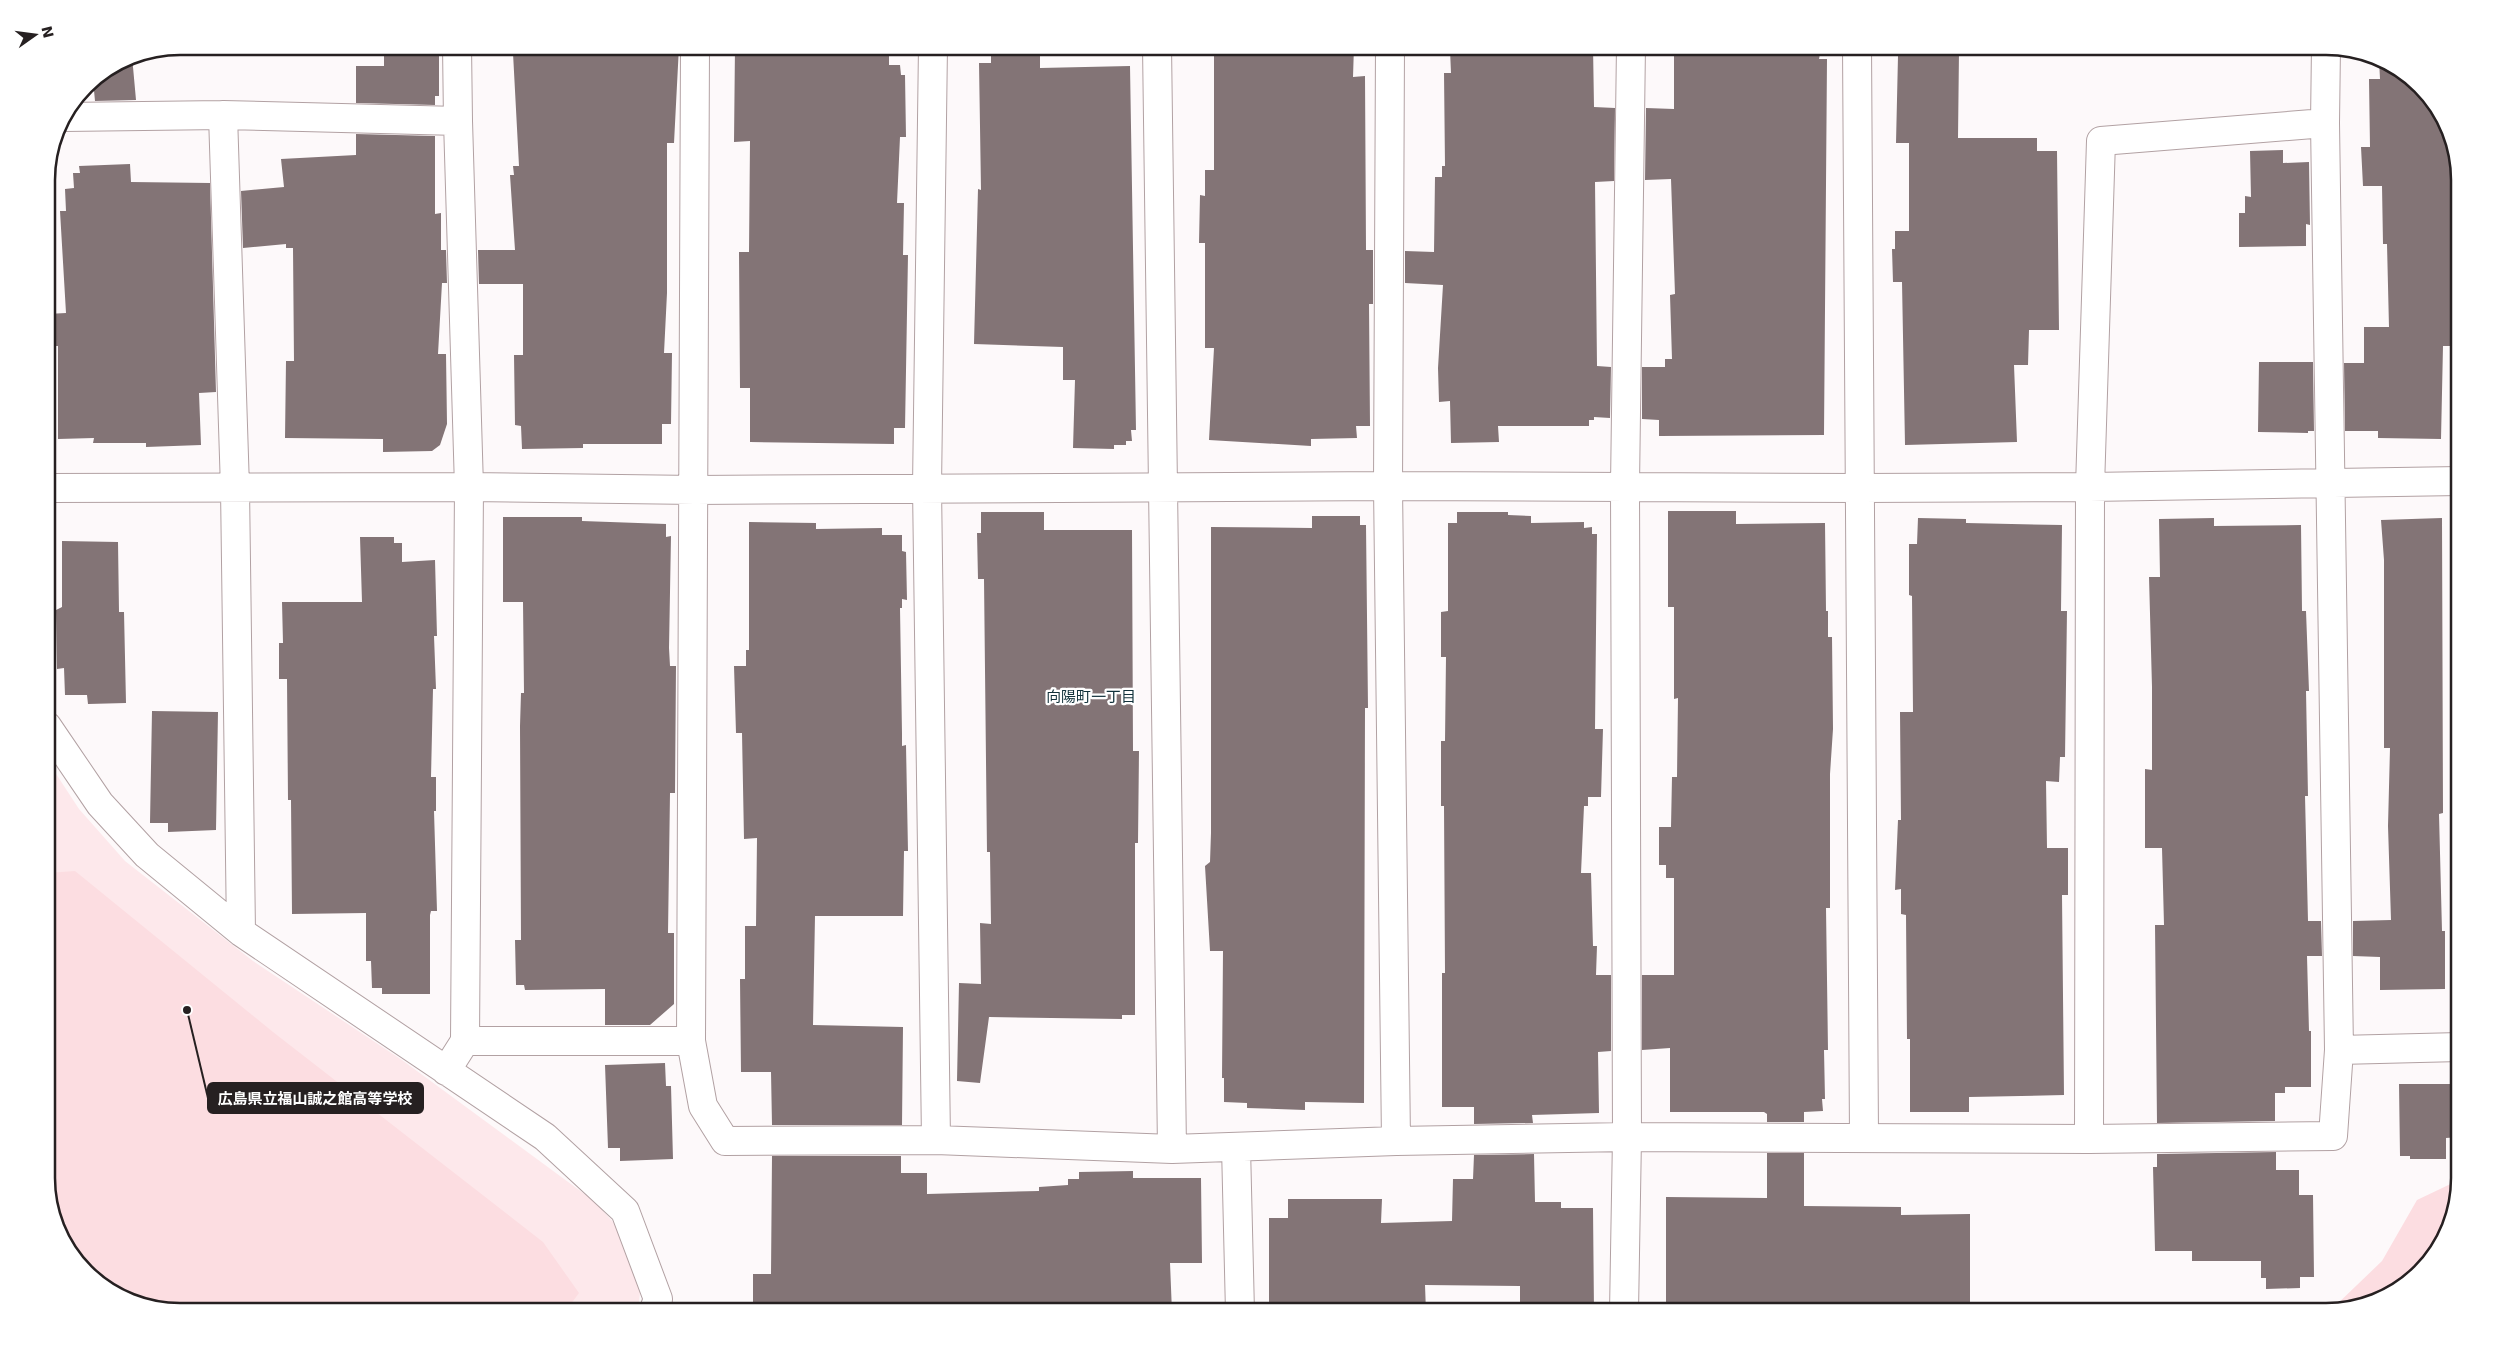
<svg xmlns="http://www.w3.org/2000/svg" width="2506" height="1358" viewBox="0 0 2506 1358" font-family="'DejaVu Sans','Noto Sans JP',sans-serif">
  <rect width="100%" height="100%" fill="#fdf9fa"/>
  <path fill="#fde8eb" d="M47,760L79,809L125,861L253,961L402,1060L594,1201L613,1222L634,1263L640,1292L638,1312H180L120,1298L69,1253L47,1187Z"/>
  <path fill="#fcdde1" d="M75,871L273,1032L543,1242L579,1293L565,1312H180L120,1298L69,1253L47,1187V873Z
    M2459,1180L2446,1238L2400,1289L2326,1312H2321L2332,1309L2382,1261L2417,1200Z"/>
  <path fill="#837476" d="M384,46H439V96H435V105L356,103V66H384Z
    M540,46H679L674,143H667V293L664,353H672L671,424H662V444H583V448L522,449L521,426L515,425L514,355H523V284H479L478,250H515L510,175H514L513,166H519L513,53L540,51Z
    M735,46H889V65H900L901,75H905L906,137H900L897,203H904L903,255H908L905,428H894V444L750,442V388H740L739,252H749L750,141L734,142Z
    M1354,46L1353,77L1365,76L1366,250H1373V304H1369L1370,426H1356L1357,438L1311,439V446L1209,440L1214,348H1205V243H1199L1200,195L1205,196V170H1214V47Z
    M1528,46H1593L1594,107L1615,108L1614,181L1595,182L1597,366L1611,367L1610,418L1594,417V420H1589V426H1498L1499,442L1451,443L1450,401L1439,402L1438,368L1443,285L1405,283V251L1434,252L1435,177H1442V166H1445L1444,73H1451L1450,50L1528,49Z
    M991,47L1040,48V68L1130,66L1136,430H1131L1132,441H1126V445H1114V449L1073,448L1075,380H1063V347L974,344L978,189L981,190L979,63H991Z
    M1674,48L1727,49V53L1820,54L1819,59H1827L1824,435L1659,436V420L1642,419V367H1665V359H1672L1670,295L1675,294L1671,179L1645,180L1646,108L1674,109Z
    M1924,50L1959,51L1958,138H2037V151H2057L2059,330H2029L2028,365H2014L2017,442L1905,445L1902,282H1893L1892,249H1895V231H1909V143H1896L1898,56H1924Z
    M129,56H132L136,100L95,101L93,80Z
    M2379,59L2386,60L2437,106L2459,171L2460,346H2443L2441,439L2378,438V431H2345L2344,363H2364V327H2389L2387,244H2383L2382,186H2363L2361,147H2370L2369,79H2380Z
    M356,134L435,136V214L441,213V250H446L447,283H442L438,354H446L447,424L440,445L432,451L383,452V439L285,438L286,361H294L293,248H286V244L243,248L241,191L284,187L281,159L356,155Z
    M2283,150V163L2309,162L2310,225L2306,224V246L2239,247V213H2245V196L2251,197L2250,151Z
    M130,164L131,182L210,183L216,392L199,393L201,445L146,447V443H93L94,438L58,439V346H47V314L66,313L60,211H66L65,189L74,188L73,173H80L79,166Z
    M2259,362H2313L2314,431H2308V433L2258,432Z
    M1668,511H1736V524L1825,523L1826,611H1828V637H1832L1833,729L1830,774V908H1826L1828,1050H1824L1825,1099H1822L1823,1111L1804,1112V1122H1767V1114L1764,1112H1670V1048L1642,1050V975H1674V878H1666V865H1659V827H1671L1672,777H1677L1678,698L1674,699V607H1668Z
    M981,512H1044V530H1132L1133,751H1139L1138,843H1135V1015H1122V1019L989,1017L980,1083L957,1081L959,983L981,984L980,923L991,924L990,852H987L984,579H978L977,533H981Z
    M1457,512H1508V515L1531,516V523L1584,522V528L1592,527V534H1597L1595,729H1603L1601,797H1588V806H1584L1581,873H1591L1593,946H1597L1596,975H1611V1051L1598,1052L1599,1113L1532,1115L1533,1123L1474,1124V1107H1442V973H1445L1444,806H1441V741H1445L1446,657H1441V612L1448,611V523H1457Z
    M1312,516H1360V525H1366L1368,708H1365L1364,1103L1305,1102V1110L1247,1108V1103L1224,1102V1078H1222L1223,951H1210L1205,866L1210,862L1211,833V527L1312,528Z
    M503,517H582V521L666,524V537L671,536L669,648L670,666H676L675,793H670L668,933H674V1004L650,1025H605V989L525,990L524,985H516L515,940H521L520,726L521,693H524L523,602H503Z
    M1918,518L1966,519V523L2062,525L2061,611H2067L2065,757H2060L2059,782L2046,781L2047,848H2068V895H2062L2064,1095L1969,1097V1112H1910V1039H1907L1906,915L1901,914V889L1895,890L1898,820H1901L1900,712H1913L1912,596L1909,595V544H1917Z
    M2214,518V526L2301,525L2302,611H2306L2309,691H2306L2308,796H2305L2308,921H2321L2322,956H2307L2309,1031H2311V1087H2285V1093H2275V1121L2157,1123L2155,925H2164L2162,848H2145V769L2152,770V687L2149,577H2160L2159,519Z
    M2442,518L2443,813L2439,814L2442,931H2445V989L2380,990V957L2353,956V921L2391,920L2388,826L2390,748H2384V560L2381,520Z
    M749,522L816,523V529L882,528V535H902V551L906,552L907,600L902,599V608H900L902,734V746L906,745L908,851H904L903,916H815L813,1025L903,1027L902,1125H772L771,1072H741L740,979H745V926H756L757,838L744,839L742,733H736L734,666H746V650H749Z
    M360,537H394V543H402V562L435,560L437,636H434L436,689H433L431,777H436V811H434L437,911H431L430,915V994H382V988H372L371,961H366V913L292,914L291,800H288L287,679H279V643H283L282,602H362Z
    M62,541L118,542L119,612H124L126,703L88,704L87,695H65L64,668L57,669L56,610L62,607Z
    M152,711L218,712L216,830L168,832V823H150Z
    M665,1063L666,1086H671L673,1159L620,1161V1148H608L605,1065Z
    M2399,1084H2460V1137L2446,1138V1159H2410V1156H2400Z
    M2276,1152V1170H2299V1195H2313L2314,1277H2300V1288L2266,1289V1278H2261V1261H2192V1251H2155L2153,1167H2157V1154Z
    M1767,1153H1804V1206L1901,1207V1215L1970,1214V1312H1666V1197L1767,1198Z
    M1534,1154L1535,1202H1561V1208H1593L1594,1312H1520V1286L1425,1285L1426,1312H1269V1218H1288V1199H1382L1381,1223L1452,1221L1453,1179H1473L1474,1155Z
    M772,1156H901V1173H927V1194L1039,1191V1187L1068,1185V1179H1079V1172L1133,1171V1178H1201L1202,1263H1170L1172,1312H753V1274H771Z"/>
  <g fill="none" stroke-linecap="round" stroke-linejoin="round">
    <defs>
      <path id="minor" d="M933,46L927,487L936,1140
        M1157,46L1172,1149
        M1390,46L1388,486L1396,1141
        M1857,46L1864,1136
        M2326,46L2325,123L2339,1050
        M223,115L235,488L241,932
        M64,117L223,115L458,121L457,46
        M458,121L469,487L465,1041
        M47,488L469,487L695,490L1388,486L1861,488L2090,487L2460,481
        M47,726L100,804L147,855L241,932L545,1137L625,1211L658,1299L653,1312
        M691,1041L695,46
        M446,1071L465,1041H691L703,1106L725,1141L936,1140L1172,1149L1396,1141L1627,1137L1625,486L1631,46
        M2089,1139L2090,487L2101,141L2325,123
        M1236,1147L1240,1312
        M1624,1312L1627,1137L2089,1139L2333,1136L2339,1050L2460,1047"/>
    </defs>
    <use href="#minor" stroke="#b2a1a3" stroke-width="30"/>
    <use href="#minor" stroke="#fff" stroke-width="28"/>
  </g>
  <g text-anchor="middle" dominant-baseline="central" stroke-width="4.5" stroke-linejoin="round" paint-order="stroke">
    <g font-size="15" fill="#12323b" stroke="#fff">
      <text x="1091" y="697">向陽町一丁目</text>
    </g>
  </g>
  <path d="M0 0H2506V1358H0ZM180 55H2326A125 125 0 0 1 2451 180V1178A125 125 0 0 1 2326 1303H180A125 125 0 0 1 55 1178V180A125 125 0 0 1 180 55Z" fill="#fff" fill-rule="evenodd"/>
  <path fill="none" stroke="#262021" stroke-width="2.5" d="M180 55H2326A125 125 0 0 1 2451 180V1178A125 125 0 0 1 2326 1303H180A125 125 0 0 1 55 1178V180A125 125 0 0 1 180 55Z"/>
  <path fill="none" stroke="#262021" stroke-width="2" d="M187 1010L208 1098"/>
  <circle fill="#262021" stroke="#fff" stroke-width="2" cx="187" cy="1010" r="5"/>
  <rect fill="#262021" stroke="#262021" stroke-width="2" x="208" y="1083" width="215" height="30" rx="5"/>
  <g font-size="15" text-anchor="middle" font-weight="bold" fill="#fff">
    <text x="315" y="1104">広島県立福山誠之館高等学校</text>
  </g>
  <g transform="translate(35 35) rotate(76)" stroke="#ffffff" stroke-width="4" paint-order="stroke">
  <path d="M0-4L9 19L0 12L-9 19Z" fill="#262021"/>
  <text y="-8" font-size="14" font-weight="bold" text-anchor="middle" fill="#262021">N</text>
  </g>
</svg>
